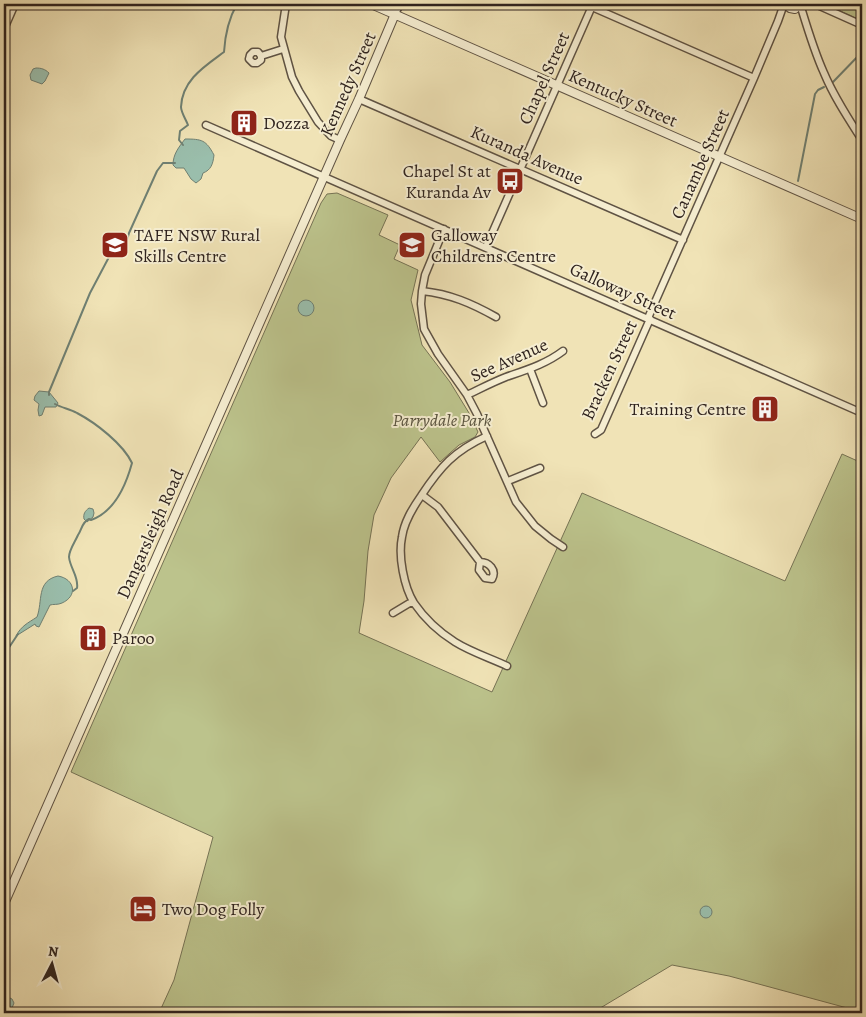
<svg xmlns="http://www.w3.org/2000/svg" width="866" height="1017" viewBox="0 0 866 1017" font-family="Alegreya,serif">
  <rect width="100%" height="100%" fill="#f0e3b6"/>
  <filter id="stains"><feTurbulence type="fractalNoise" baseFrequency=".004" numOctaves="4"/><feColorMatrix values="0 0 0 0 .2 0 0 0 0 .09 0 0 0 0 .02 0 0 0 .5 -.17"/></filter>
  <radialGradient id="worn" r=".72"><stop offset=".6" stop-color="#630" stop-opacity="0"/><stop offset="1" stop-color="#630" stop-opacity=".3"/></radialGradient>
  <path fill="#bcc38c" stroke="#767355" d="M825,4H862V21Z
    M337,193L388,215L379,235L400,245L394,259L418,270L411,300L422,345L450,382L469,413L478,432L475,437L459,445L440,462L421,437L391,478L374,515L368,551L364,601L359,633L492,692L582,493L785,581L842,454L862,463V1012L729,976L672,965L592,1013H159L174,980L213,837L71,772L321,203L327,194Z"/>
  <path fill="#9abeac" stroke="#6f8073" d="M36,68C41,68 45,69 49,73L45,81L42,84L31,80L30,75L33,69Z
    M185,139C202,139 206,140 214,155C213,164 211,170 203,173L201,179L196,183L191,179L184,168H176L173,165C173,154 179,147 185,139Z
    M298 308a8 8 0 1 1 16 0a8 8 0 1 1-16 0Z
    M39,391L49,392L58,403L56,407H45L42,415L39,416L38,410L39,404L34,400L35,396Z
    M89,508L93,509L94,513L93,517L87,522L84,519C83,514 85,511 89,508Z
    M58,576C75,579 78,596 62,603C58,605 53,604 50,605L39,627L36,626L35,624L16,636C21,626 28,623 37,617C43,601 36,581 58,576Z
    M700 912a6 6 0 1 1 12 0a6 6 0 1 1-12 0Z
    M8,997L12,999L14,1003L10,1013H4V999Z"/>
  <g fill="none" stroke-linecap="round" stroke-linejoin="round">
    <path stroke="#6f8073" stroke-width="2" d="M222,4L234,9
      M833,82L862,52
      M183,145L179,140L180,131L188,125C186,120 181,112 181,107C182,80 205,66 224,52C225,36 229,18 237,4
      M798,181L815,94L818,90L824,87
      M49,395V392L90,293L109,257L126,244L129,233L157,171L163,163H175
      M55,404C62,408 70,409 77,413C96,423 123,444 132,463C126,485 114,512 91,520L89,519C82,522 82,529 78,535C75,542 69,550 69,557C70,568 79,577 77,588L73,591
      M4,658L6,652L18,634"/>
    <defs>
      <path id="minor" d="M286,4L281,37L292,77L299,91L318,122L331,136L340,140
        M585,4L754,78
        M800,4C807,27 814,51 824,73C834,97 848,118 862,140
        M815,4L862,25
        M395,14L400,4
        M4,29L15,4
        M261,56V60L257,63H253L249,59L250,55L253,52H258L261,56L283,49
        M359,99L683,240
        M206,125L862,413
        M444,229L425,275L422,291L421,304L424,329L438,354L467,395L477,414L516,502L535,526L551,539L563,547
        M486,247L593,4
        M422,291C450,294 471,303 496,317
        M648,318L754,78L778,21L784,4
        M530,369L543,403
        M467,395C480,389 493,382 506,377C526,370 546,364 563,351
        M595,434L601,430L650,319
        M487,436C454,451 440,467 421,496C412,509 404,522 402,537C398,556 404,587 414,603C425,619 439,632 455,642C471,652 490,658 507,666
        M508,481L540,468
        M422,495L438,507L480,562C489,562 497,570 492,579L485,578L479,570L480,562
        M393,613L413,601"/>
      <path id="tertiary" d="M371,4L862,219
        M785,4L790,8L795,9L800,4
        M4,904L340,140L359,99L395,14"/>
    </defs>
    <use href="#minor" stroke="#5f5344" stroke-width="9"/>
    <use href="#tertiary" stroke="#5f5344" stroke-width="10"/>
    <use href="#minor" stroke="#f5edd0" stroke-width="6"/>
    <use href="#tertiary" stroke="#f5edd0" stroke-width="8"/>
  </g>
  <defs>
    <symbol id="building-square" viewBox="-11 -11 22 22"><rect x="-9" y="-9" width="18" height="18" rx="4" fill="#8f2418" stroke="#f5edd0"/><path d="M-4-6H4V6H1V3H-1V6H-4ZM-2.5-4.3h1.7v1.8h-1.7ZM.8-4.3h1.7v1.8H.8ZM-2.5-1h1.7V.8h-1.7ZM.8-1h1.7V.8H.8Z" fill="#fff"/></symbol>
    <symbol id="bus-square" viewBox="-11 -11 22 22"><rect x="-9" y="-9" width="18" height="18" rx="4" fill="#8f2418" stroke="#f5edd0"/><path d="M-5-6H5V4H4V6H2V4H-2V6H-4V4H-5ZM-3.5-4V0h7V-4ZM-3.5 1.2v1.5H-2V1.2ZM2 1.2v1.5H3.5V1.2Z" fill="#fff"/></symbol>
    <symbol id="university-square" viewBox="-11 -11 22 22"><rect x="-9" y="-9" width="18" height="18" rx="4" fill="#8f2418" stroke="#f5edd0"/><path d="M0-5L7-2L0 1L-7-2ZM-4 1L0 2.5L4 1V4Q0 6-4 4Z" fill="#fff"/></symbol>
    <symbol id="school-square" viewBox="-11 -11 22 22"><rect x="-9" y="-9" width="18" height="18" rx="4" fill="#8f2418" stroke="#f5edd0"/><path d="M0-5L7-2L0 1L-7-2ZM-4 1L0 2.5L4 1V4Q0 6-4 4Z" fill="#fff"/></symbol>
    <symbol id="hotel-square" viewBox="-11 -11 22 22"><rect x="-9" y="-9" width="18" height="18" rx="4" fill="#8f2418" stroke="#f5edd0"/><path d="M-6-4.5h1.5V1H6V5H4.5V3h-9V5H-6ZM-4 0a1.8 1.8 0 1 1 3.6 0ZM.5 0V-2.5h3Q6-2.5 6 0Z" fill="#fff"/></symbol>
  </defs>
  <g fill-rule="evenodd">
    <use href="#building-square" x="228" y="107" width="32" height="32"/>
    <use href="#bus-square" x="494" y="165" width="32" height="32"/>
    <use href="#university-square" x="99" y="229" width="32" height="32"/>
    <use href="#school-square" x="396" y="229" width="32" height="32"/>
    <use href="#building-square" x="749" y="393" width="32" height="32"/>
    <use href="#building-square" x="77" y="622" width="32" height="32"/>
    <use href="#hotel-square" x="127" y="893" width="32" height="32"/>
  </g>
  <g text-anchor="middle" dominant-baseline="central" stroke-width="4" stroke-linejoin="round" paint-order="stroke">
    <g font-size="18" fill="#2f231e" stroke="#f5edd0">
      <text transform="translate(544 78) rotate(-66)">Chapel Street</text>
      <text transform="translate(348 84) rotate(-66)">Kennedy Street</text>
      <text transform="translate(623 98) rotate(24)">Kentucky Street</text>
      <text transform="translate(527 155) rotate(24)">Kuranda Avenue</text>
      <text transform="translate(700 164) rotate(-66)">Canambe Street</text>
      <text transform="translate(623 291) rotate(24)">Galloway Street</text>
      <text transform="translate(509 360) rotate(-24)">See Avenue</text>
      <text transform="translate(609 370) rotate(-65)">Bracken Street</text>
      <text transform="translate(150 534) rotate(-66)">Dangarsleigh Road</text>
    </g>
    <g font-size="18" fill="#2f231e" stroke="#f5edd0" text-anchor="start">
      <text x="263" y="123">Dozza</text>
      <text x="491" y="171" text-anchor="end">Chapel St at<tspan x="491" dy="21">Kuranda Av</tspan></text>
      <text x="134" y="235">TAFE NSW Rural<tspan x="134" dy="21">Skills Centre</tspan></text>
      <text x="431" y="235">Galloway<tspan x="431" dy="21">Childrens Centre</tspan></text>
      <text x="746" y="409" text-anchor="end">Training Centre</text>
      <text x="112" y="638">Paroo</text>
      <text x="162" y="909">Two Dog Folly</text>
    </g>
    <g font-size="18" font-style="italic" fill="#59533f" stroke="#f5edd0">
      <text x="442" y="420">Parrydale Park</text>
    </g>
  </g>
  <rect width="866" height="1017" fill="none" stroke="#f0e3b6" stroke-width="20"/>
  <rect x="5" y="5" width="856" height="1007" fill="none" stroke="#2f231e" stroke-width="2.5"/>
  <rect x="10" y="10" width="846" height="997" fill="none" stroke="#2f231e"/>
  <g transform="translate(52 964) rotate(6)" stroke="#f5edd0" stroke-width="4" paint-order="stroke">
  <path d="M0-4L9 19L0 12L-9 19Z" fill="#2f231e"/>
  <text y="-8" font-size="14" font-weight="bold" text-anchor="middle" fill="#2f231e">N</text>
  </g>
  <rect width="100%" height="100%" filter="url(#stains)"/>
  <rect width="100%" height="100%" fill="url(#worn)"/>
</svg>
